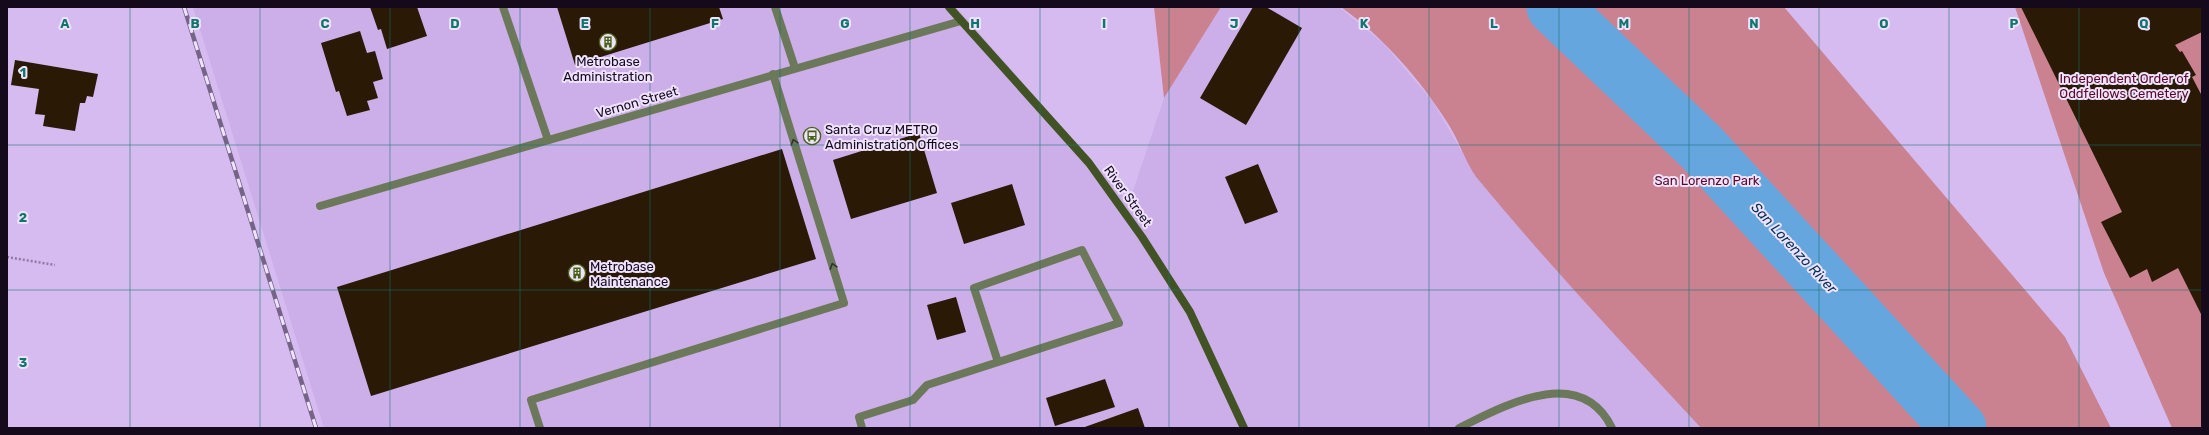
<svg xmlns="http://www.w3.org/2000/svg" width="2209" height="435" viewBox="0 0 2209 435" font-family="Rubik,sans-serif">
  <rect width="100%" height="100%" fill="#d5bbf0"/>
  <path fill="#ccaee9" d="M193,7H956L1129,203L1164,98L1221,7H1339L1384,44L1433,102L1476,176L1586,303L1701,428H324Z"/>
  <path fill="#cb8290" d="M1154,7H1221L1164,98Z
    M1341,7H1784L2065,337L2111,428H1701C1625,346 1548,264 1477,178C1466,164 1458,138 1447,122C1419,78 1384,38 1341,7Z
    M2015,7H2202V428H2172L2104,273Z"/>
  <g fill="none" stroke-linecap="round" stroke-linejoin="round">
    <path stroke="#66a6df" stroke-width="55" d="M1554,7L1701,147L1959,428"/>
  </g>
  <path fill="#2a1905" d="M370,7H417L427,36L387,49L381,29L378,30Z
    M557,7H719L723,19L575,65Z
    M1253,7H1266L1302,28L1246,125L1200,98Z
    M2021,7H2202V32L2175,45L2180,52L2182,51L2196,75L2192,77L2202,96V316L2178,268L2152,282L2147,269L2130,278L2101,222L2122,212Z
    M360,31L367,53L375,51L383,79L373,82L378,98L367,101L370,110L347,116L339,91L336,92L321,43Z
    M15,60L98,74L93,97L87,96L85,103H80L75,131L43,126L45,115L35,114L39,89L11,85Z
    M919,133L937,193L851,219L833,160Z
    M782,149L816,259L371,396L337,287Z
    M1258,164L1278,212L1245,224L1225,177Z
    M1012,184L1025,225L964,244L951,203Z
    M956,297L966,332L937,340L927,305Z
    M1105,379L1115,407L1055,426L1046,398Z
    M1138,408L1145,428H1082Z"/>
  <g fill="none" stroke-linecap="round" stroke-linejoin="round">
    <path stroke="#8e7aa2" stroke-width="2.5" stroke-dasharray="2 2" stroke-linecap="butt" d="M7,257L55,265"/>
    <path stroke="#6b795a" stroke-width="8" d="M503,7L548,140
      M775,7L795,68
      M540,428L531,400L844,303L773,74
      M862,428L859,417L913,400L927,385L1119,323L1082,250L974,288L998,362
      M1459,428C1504,406 1580,363 1612,428"/>
    <path stroke="#6b795a" stroke-width="8" d="M320,206L961,21"/>
    <path stroke="#415325" stroke-width="8" d="M949,7L1089,163L1142,237L1190,312L1244,428"/>
    <defs>
      <path id="rail" d="M184,7L316,428"/>
    </defs>
    <use href="#rail" stroke="#766488" stroke-width="4.5"/>
    <use href="#rail" stroke="#efe2fd" stroke-width="3" stroke-dasharray="9" stroke-linecap="butt"/>
  </g>
  <defs><path id="oneway-chevron" d="M-2-3.5L2.5 0L-2 3.5" fill="none" stroke-width="1.6" stroke-linecap="round" stroke-linejoin="round"/></defs>
  <g stroke="#323132">
    <use href="#oneway-chevron" transform="translate(794 142) rotate(-107)"/>
    <use href="#oneway-chevron" transform="translate(833 266) rotate(-107)"/>
  </g>
  <path fill="none" stroke="#0f766e" stroke-width="1" stroke-opacity="0.55" d="M130,7V428M260,7V428M390,7V428M520,7V428M650,7V428M780,7V428M910,7V428M1040,7V428M1169,7V428M1299,7V428M1429,7V428M1559,7V428M1689,7V428M1819,7V428M1949,7V428M2079,7V428M7,145H2202M7,290H2202"/>
  <defs>
    <symbol id="building-ring" viewBox="-11 -11 22 22"><circle r="9.5" fill="#efe2fd" stroke="#466112" stroke-width="1.5"/><path d="M-4-6H4V6H1V3H-1V6H-4ZM-2.5-4.3h1.7v1.8h-1.7ZM.8-4.3h1.7v1.8H.8ZM-2.5-1h1.7V.8h-1.7ZM.8-1h1.7V.8H.8Z" fill="#466112"/></symbol>
    <symbol id="bus-ring" viewBox="-11 -11 22 22"><circle r="9.5" fill="#efe2fd" stroke="#466112" stroke-width="1.5"/><path d="M-5-6H5V4H4V6H2V4H-2V6H-4V4H-5ZM-3.5-4V0h7V-4ZM-3.5 1.2v1.5H-2V1.2ZM2 1.2v1.5H3.5V1.2Z" fill="#466112"/></symbol>
  </defs>
  <g fill-rule="evenodd">
    <use href="#building-ring" x="598" y="32" width="20" height="20"/>
    <use href="#bus-ring" x="802" y="126" width="20" height="20"/>
    <use href="#building-ring" x="567" y="263" width="20" height="20"/>
  </g>
  <g text-anchor="middle" dominant-baseline="central" stroke-width="4" stroke-linejoin="round" paint-order="stroke">
    <g font-size="13" fill="#140a1c" stroke="#efe2fd" text-anchor="start">
      <text x="608" y="61" text-anchor="middle">Metrobase<tspan x="608" dy="15">Administration</tspan></text>
      <text x="825" y="129">Santa Cruz METRO<tspan x="825" dy="15">Administration Offices</tspan></text>
      <text x="590" y="266">Metrobase<tspan x="590" dy="15">Maintenance</tspan></text>
    </g>
    <g font-size="13" fill="#590b26" stroke="#efe2fd">
      <text x="2124" y="78">Independent Order of<tspan x="2124" dy="15">Oddfellows Cemetery</tspan></text>
      <text x="1707" y="180">San Lorenzo Park</text>
    </g>
    <g font-size="13" fill="#140a1c" stroke="#efe2fd">
      <text transform="translate(637 102) rotate(-16)">Vernon Street</text>
      <text transform="translate(1128 196) rotate(54)">River Street</text>
    </g>
    <g font-size="14" font-style="italic" fill="#003055" stroke="#efe2fd">
      <text transform="translate(1794 248) rotate(47)">San Lorenzo River</text>
    </g>
  </g>
  <g font-size="13" text-anchor="middle" font-weight="bold" fill="#0f766e" stroke="#efe2fd" stroke-width="4" stroke-linejoin="round" paint-order="stroke">
    <text x="65" y="28">A</text>
    <text x="195" y="28">B</text>
    <text x="325" y="28">C</text>
    <text x="455" y="28">D</text>
    <text x="585" y="28">E</text>
    <text x="715" y="28">F</text>
    <text x="845" y="28">G</text>
    <text x="975" y="28">H</text>
    <text x="1104" y="28">I</text>
    <text x="1234" y="28">J</text>
    <text x="1364" y="28">K</text>
    <text x="1494" y="28">L</text>
    <text x="1624" y="28">M</text>
    <text x="1754" y="28">N</text>
    <text x="1884" y="28">O</text>
    <text x="2014" y="28">P</text>
    <text x="2144" y="28">Q</text>
    <text x="23" y="77">1</text>
    <text x="23" y="222">2</text>
    <text x="23" y="367">3</text>
  </g>
  <rect width="2209" height="435" fill="none" stroke="#140a1c" stroke-width="16"/>
</svg>
